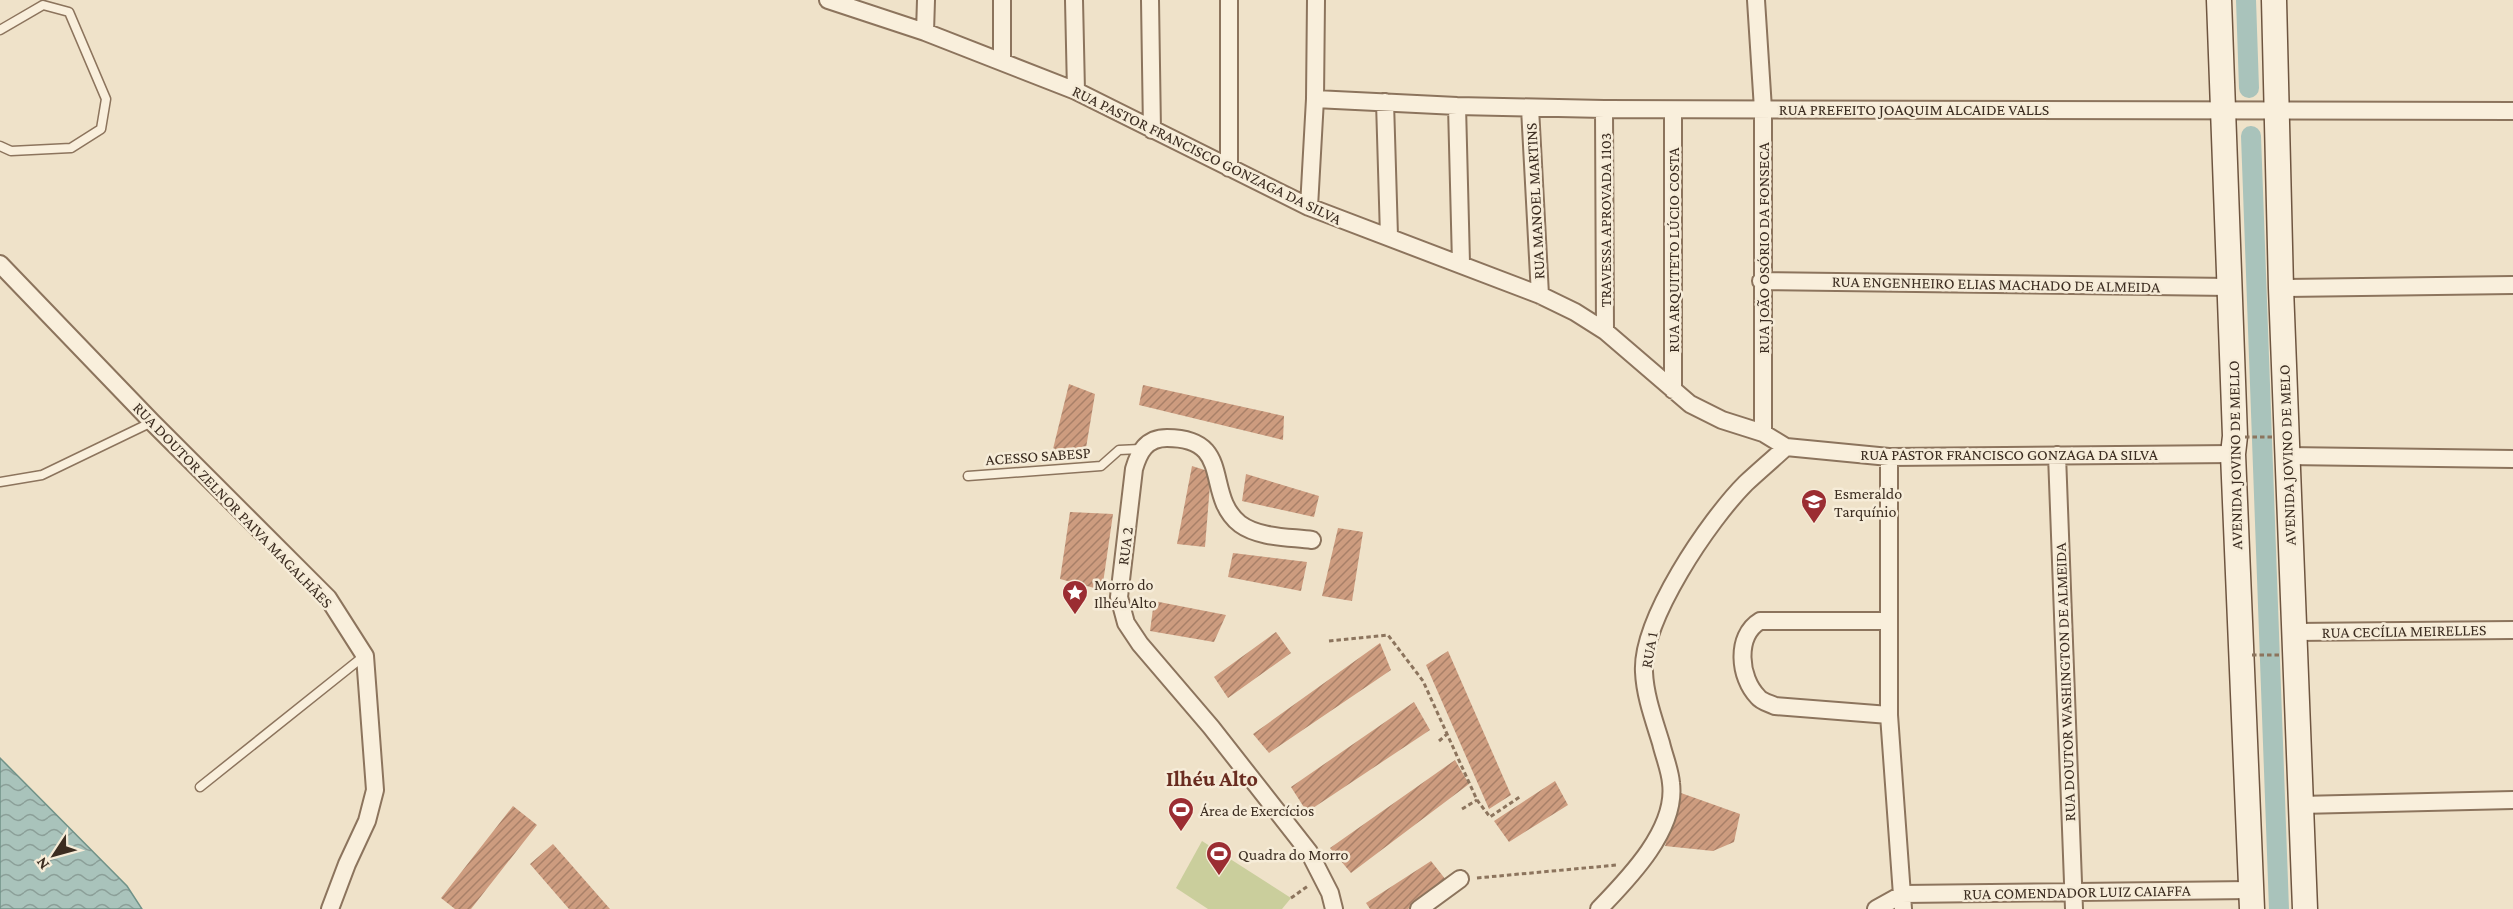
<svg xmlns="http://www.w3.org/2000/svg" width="2513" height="909" viewBox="0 0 2513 909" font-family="'Crimson Pro',serif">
  <defs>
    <pattern id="water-waves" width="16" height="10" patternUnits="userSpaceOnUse" patternTransform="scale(1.5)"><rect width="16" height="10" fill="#a9c3bb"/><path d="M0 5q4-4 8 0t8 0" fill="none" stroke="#8b9f98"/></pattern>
    <pattern id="building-hatch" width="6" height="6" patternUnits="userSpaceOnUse" patternTransform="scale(1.5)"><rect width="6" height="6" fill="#cd9c7f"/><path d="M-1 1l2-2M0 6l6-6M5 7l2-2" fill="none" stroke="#a88068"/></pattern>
  </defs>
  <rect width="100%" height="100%" fill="#efe2c9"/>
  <path fill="#cace9c" d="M1202,841L1291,898L1282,909H1208L1176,888Z"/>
  <path fill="url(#water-waves)" stroke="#709288" stroke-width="1.5" d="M0,758L127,886L142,909H0Z"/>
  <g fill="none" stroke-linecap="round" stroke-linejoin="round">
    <path stroke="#a9c3bb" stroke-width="20" d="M2246,0L2249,88
      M2251,136L2279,909"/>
  </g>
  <path fill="url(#building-hatch)" d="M1069,384L1095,394L1085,454L1053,449Z
    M1143,385L1284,416L1283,440L1139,405Z
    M1192,466L1211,472L1205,547L1177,544Z
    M1246,474L1319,496L1314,517L1242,501Z
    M1070,512L1113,514L1102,590L1060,579Z
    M1338,528L1363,532L1352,601L1322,596Z
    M1233,553L1307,562L1301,591L1228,577Z
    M1154,601L1226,615L1214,642L1150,631Z
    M1276,632L1291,653L1228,698L1214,677Z
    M1380,643L1391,670L1269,753L1253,734Z
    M1448,651L1511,795L1489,809L1426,665Z
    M1414,702L1430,730L1307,812L1291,787Z
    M1455,760L1469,784L1351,873L1330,848Z
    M1555,781L1568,805L1509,842L1494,821Z
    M1681,793L1740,814L1734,842L1713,851L1665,846Z
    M513,806L537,825L471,909H455L441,898Z
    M553,844L610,909H569L530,864Z
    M1431,861L1446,880L1408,909H1370L1366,903Z"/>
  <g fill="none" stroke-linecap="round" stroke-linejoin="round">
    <defs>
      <path id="lane" d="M0,30L43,5L69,12L106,99L101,129L71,148L11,151L0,146
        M968,476L1101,466L1119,450L1140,449
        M0,482L42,475L152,422
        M200,787L364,656"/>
      <path id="street" d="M828,0L925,32L1076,91L1309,207L1540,295L1575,312L1605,331L1690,404L1722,420L1763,433
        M1002,0V61
        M1074,0L1076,91
        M1150,0L1152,130
        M1229,0V168
        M1756,0L1763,109V433L1786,447L1889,457L2233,454
        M925,32L926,0
        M1315,99L1457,106L1604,109L2513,111
        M1385,102L1389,236
        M1457,106L1461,263
        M1530,108L1540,295
        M1604,109L1605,331
        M1673,110V390
        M1309,207L1315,99L1316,0
        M0,264L152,422L328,598L365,656L375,790L367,821L347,864L330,909
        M1761,281L2230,287
        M2281,288L2513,285
        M2057,455L2074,909
        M2287,456L2513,459
        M1889,457V715L1903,909
        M1312,540C1290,537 1259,538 1240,524C1203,495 1235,438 1167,438C1146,438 1139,452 1134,469L1119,597L1126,623L1140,644L1211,727L1309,852L1330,893L1334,909
        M2294,632L2513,630
        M1889,715L1775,706C1769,703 1762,702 1758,697C1739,678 1735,636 1760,621H1889
        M2300,805L2513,800
        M1419,909L1460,879
        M1599,909C1629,878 1677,829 1671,783C1670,770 1664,756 1661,743C1654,720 1645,696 1644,672C1641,620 1709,520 1746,483C1759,471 1773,459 1786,447
        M1876,909L1903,894L2251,890"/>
      <path id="secondary" d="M2219,0L2235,436L2233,454L2252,909
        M2274,0L2281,288L2305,909"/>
    </defs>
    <use href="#lane" stroke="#8c745d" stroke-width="11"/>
    <use href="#street" stroke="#8c745d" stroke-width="20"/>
    <use href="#secondary" stroke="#6e5540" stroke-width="27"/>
    <path stroke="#8c745d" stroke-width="3" stroke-dasharray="4.5 3" stroke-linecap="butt" d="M1329,641L1388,635L1423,681L1477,800L1490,817L1521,796
      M1439,741L1447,734
      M1462,809L1477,800
      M1477,878L1617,865
      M1291,898L1308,886"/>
    <use href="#lane" stroke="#f9efdc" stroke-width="8"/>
    <use href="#street" stroke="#f9efdc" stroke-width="16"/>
    <use href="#secondary" stroke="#f9efdc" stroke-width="24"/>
    <path stroke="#8c745d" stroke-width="3" stroke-dasharray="4.5 3" stroke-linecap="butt" d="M2245,437H2272
      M2252,655H2281"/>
  </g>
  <defs>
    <symbol id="school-pin" viewBox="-11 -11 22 30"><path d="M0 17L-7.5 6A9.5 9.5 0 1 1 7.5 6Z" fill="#9b2d32" stroke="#f6ecd8"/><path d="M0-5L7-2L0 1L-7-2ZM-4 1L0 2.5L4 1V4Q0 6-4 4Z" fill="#fff"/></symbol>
    <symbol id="sight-pin" viewBox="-11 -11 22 30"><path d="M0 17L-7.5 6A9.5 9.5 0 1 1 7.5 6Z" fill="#9b2d32" stroke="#f6ecd8"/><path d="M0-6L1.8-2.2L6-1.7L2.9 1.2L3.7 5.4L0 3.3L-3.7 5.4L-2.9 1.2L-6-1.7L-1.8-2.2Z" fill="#fff"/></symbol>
    <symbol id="stadium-pin" viewBox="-11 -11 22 30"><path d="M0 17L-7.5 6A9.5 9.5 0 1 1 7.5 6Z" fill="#9b2d32" stroke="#f6ecd8"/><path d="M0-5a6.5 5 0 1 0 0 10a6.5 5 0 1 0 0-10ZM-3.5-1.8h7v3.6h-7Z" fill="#fff"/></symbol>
  </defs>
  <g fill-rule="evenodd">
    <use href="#school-pin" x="1799" y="487" width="30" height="40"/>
    <use href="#sight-pin" x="1060" y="578" width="30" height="40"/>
    <use href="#stadium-pin" x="1166" y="795" width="30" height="40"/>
    <use href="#stadium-pin" x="1204" y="839" width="30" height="40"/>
  </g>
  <g text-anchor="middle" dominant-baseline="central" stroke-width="5" stroke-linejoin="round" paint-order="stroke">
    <g font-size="16" fill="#3c2d21" stroke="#f6ecd8">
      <text x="1914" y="109">RUA PREFEITO JOAQUIM ALCAIDE VALLS</text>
      <text transform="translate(1207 155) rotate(26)">RUA PASTOR FRANCISCO GONZAGA DA SILVA</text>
      <text transform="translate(1535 201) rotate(-93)">RUA MANOEL MARTINS</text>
      <text transform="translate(1605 220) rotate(-90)">TRAVESSA APROVADA 1103</text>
      <text transform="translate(1763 248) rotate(-90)">RUA JOÃO OSÓRIO DA FONSECA</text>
      <text transform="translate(1673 250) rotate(-90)">RUA ARQUITETO LÚCIO COSTA</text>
      <text transform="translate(1996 284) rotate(1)">RUA ENGENHEIRO ELIAS MACHADO DE ALMEIDA</text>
      <text x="2009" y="454">RUA PASTOR FRANCISCO GONZAGA DA SILVA</text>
      <text transform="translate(2235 455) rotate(-91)">AVENIDA JOVINO DE MELLO</text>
      <text transform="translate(2287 455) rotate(-92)">AVENIDA JOVINO DE MELO</text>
      <text transform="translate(1038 456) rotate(-4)">ACESSO SABESP</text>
      <text transform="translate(233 505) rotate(46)">RUA DOUTOR ZELNOR PAIVA MAGALHÃES</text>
      <text transform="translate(1125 546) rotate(-83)">RUA 2</text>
      <text transform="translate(2404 631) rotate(-1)">RUA CECÍLIA MEIRELLES</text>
      <text transform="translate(1649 650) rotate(-80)">RUA 1</text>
      <text transform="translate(2065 682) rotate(-92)">RUA DOUTOR WASHINGTON DE ALMEIDA</text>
      <text transform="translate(2077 892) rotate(-1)">RUA COMENDADOR LUIZ CAIAFFA</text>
    </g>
    <g font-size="16" fill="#3c2d21" stroke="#f6ecd8" text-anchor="start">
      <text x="1834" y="493">Esmeraldo<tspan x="1834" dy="18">Tarquínio</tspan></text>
      <text x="1094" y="584">Morro do<tspan x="1094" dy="18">Ilhéu Alto</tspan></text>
      <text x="1200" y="810">Área de Exercícios</text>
      <text x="1238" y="854">Quadra do Morro</text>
    </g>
    <g font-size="22" font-weight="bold" fill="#692c20" stroke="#f6ecd8">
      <text x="1212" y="778">Ilhéu Alto</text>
    </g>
  </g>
  <g transform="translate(54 855) rotate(234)" stroke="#f6ecd8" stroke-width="4.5" paint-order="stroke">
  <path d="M0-4.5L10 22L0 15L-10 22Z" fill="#3c2d21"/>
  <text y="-9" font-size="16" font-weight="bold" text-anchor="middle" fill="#3c2d21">N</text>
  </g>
</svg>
